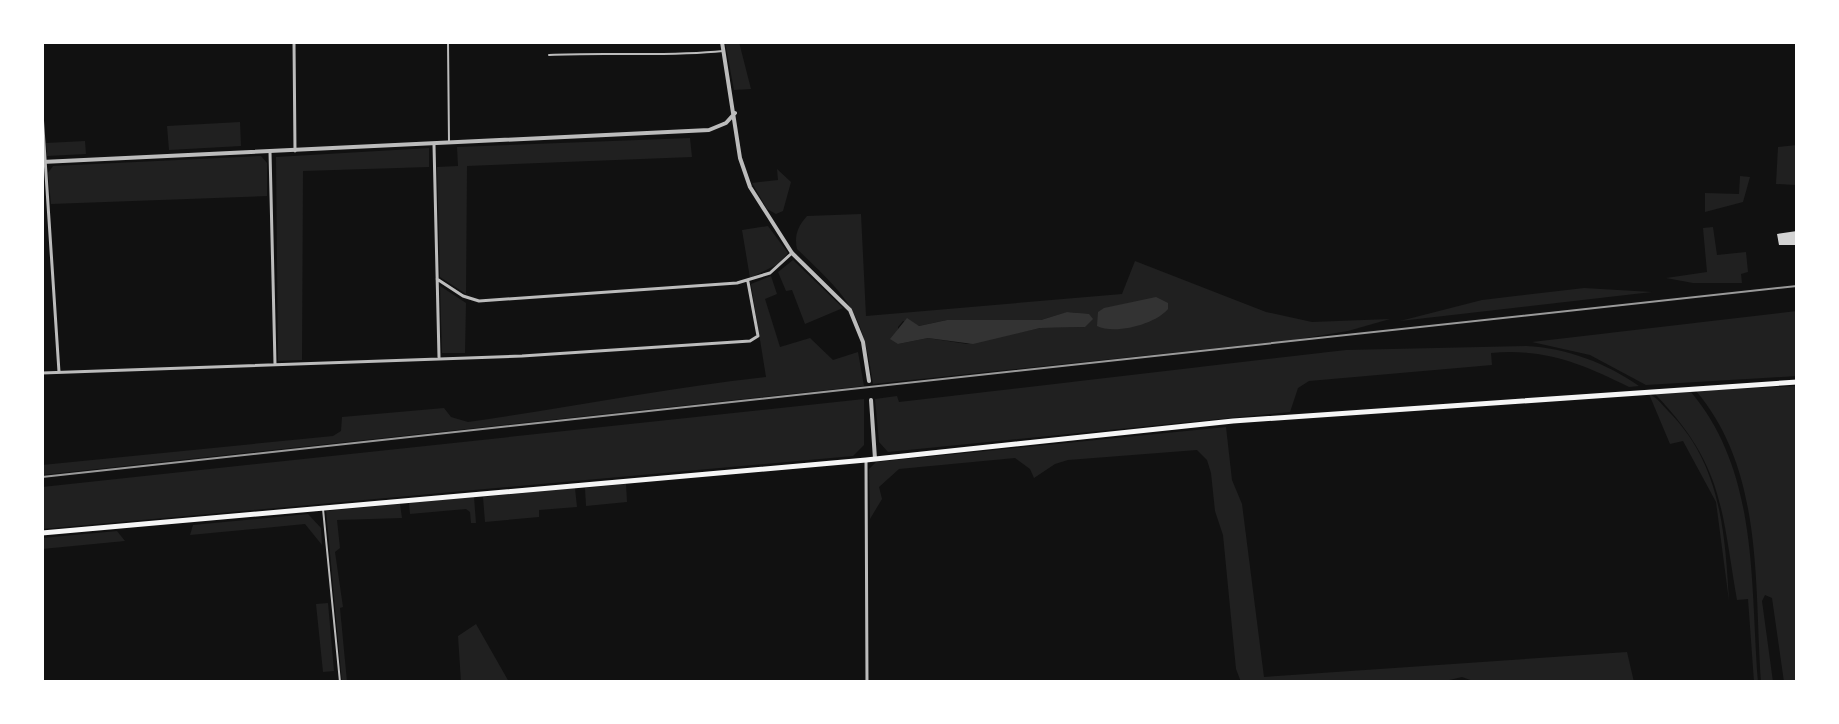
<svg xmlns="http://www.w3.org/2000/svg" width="1839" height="724" viewBox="0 0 1839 724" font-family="Ubuntu,sans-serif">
  <rect width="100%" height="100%" fill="#111"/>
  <path fill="#202020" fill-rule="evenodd" d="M725,42H739L751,89L734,90Z
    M240,122L241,146L169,150L167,126Z
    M690,138L692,157L467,166L466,294L440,277L437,167L458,166L457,147Z
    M85,141L86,154L47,156L46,143Z
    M1797,145L1796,185L1776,184L1778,147Z
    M429,148V167L303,171L302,360L278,361L276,157Z
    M261,156L267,163V196L51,204L48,173L53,166Z
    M777,169L791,182L783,211L776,214L767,209L752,183L778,180Z
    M1740,176L1750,177L1743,202L1705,212V193L1739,194Z
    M861,214L866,316L1122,294L1135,261L1266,312L1312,322L1390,319L1348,331L1293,340L873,384C863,311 849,299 797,249C794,236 798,226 807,216ZM1068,312L1077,313L1085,327L1040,328L967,344L928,338L898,344V327L903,321L919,326L947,320H1041Z
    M768,226L788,253L778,264L750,278L742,230Z
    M1713,227L1717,255L1746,252L1748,272L1741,274L1742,283H1693L1666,278L1707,272L1703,228Z
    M793,260L843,308L805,324L792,290L786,291L778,272Z
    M771,276L777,294L765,299L780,347L810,338L833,360L858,352L864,386L42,475V465L333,436L341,431L342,417L444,408L451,417L468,422C568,408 666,388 766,377L751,284Z
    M440,286L466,303L465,353H442Z
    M1584,288L1652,292L1400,321L1482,300Z
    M1797,311V376L1646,385L1590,355L1532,342Z
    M1526,346C1567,348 1606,363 1639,386L1629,387C1582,364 1545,348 1491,353L1492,365L1309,381L1298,388L1290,412L888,452L879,442L875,399L897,396L899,402L1346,350Z
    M1797,386V682H1784L1772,598L1765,595L1762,601L1773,682H1761C1754,583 1764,471 1696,391Z
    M1691,392C1759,473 1750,582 1758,682H1754L1748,599L1737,600C1721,508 1724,466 1655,394Z
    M1649,394C1657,397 1664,407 1671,414C1721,466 1725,533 1729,601L1716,502L1683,441L1670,444Z
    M864,399V445L853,456L42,529V487Z
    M1226,427L1232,480L1242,504L1264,677L1627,652L1634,682H1476L1462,677L1441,682H1241L1236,669L1223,535L1215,511L1211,473L1207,460L1197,450L1068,460L1055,464L1034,478L1030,469L1015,458L899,469L879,487L882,499L870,519L869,469L876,462Z
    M626,484L627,502L586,506L585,488Z
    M575,488L577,507L539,510V517L485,522L483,497Z
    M474,497L476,523H471L470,512L466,509L410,514L409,503Z
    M400,504L402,518L337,520L340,548L335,552L343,607L340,608L347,682H342L326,511Z
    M308,514L321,528L322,545L305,524L190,535L193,525Z
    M117,531L125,541L42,549V538Z
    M328,603L334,671L323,672L316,604Z
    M476,624L509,682H461L458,636Z"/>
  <path fill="#333" d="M1156,297L1168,303V309C1156,324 1115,335 1097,326L1098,312L1104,308Z
    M1067,312L1089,314L1093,319L1085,327L1040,328L973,344L928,338L898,344L890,339L907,318L919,326L947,320H1041Z"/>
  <path fill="#d3d3d3" d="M1797,231V245H1779L1777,234Z"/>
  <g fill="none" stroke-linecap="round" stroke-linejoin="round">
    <path stroke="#bcbcbc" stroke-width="2" d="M448,42L449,142
      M549,55C608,52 665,57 723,51
      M323,509L340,682"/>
    <path stroke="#bcbcbc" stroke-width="3" d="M294,42L295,151
      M42,113L59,372
      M434,145L439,357
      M270,152L275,364
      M437,279L463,296L479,301L737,283L770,273L792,253
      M42,373L522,356L750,341L758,336L748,282
      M866,462L867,682"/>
    <path stroke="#bcbcbc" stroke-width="4" d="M722,42L740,158L750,187L792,253L850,310L863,342L869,381
      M42,162L709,130L726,123L735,113
      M871,400L875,459"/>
    <path stroke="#f5f5f5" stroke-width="5" d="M42,533L866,460L1233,421L1797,382"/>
    <path stroke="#9a9a9a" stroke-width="2" d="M42,477L1797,286"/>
  </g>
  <rect width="1839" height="724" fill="none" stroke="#ffffff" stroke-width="88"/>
</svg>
